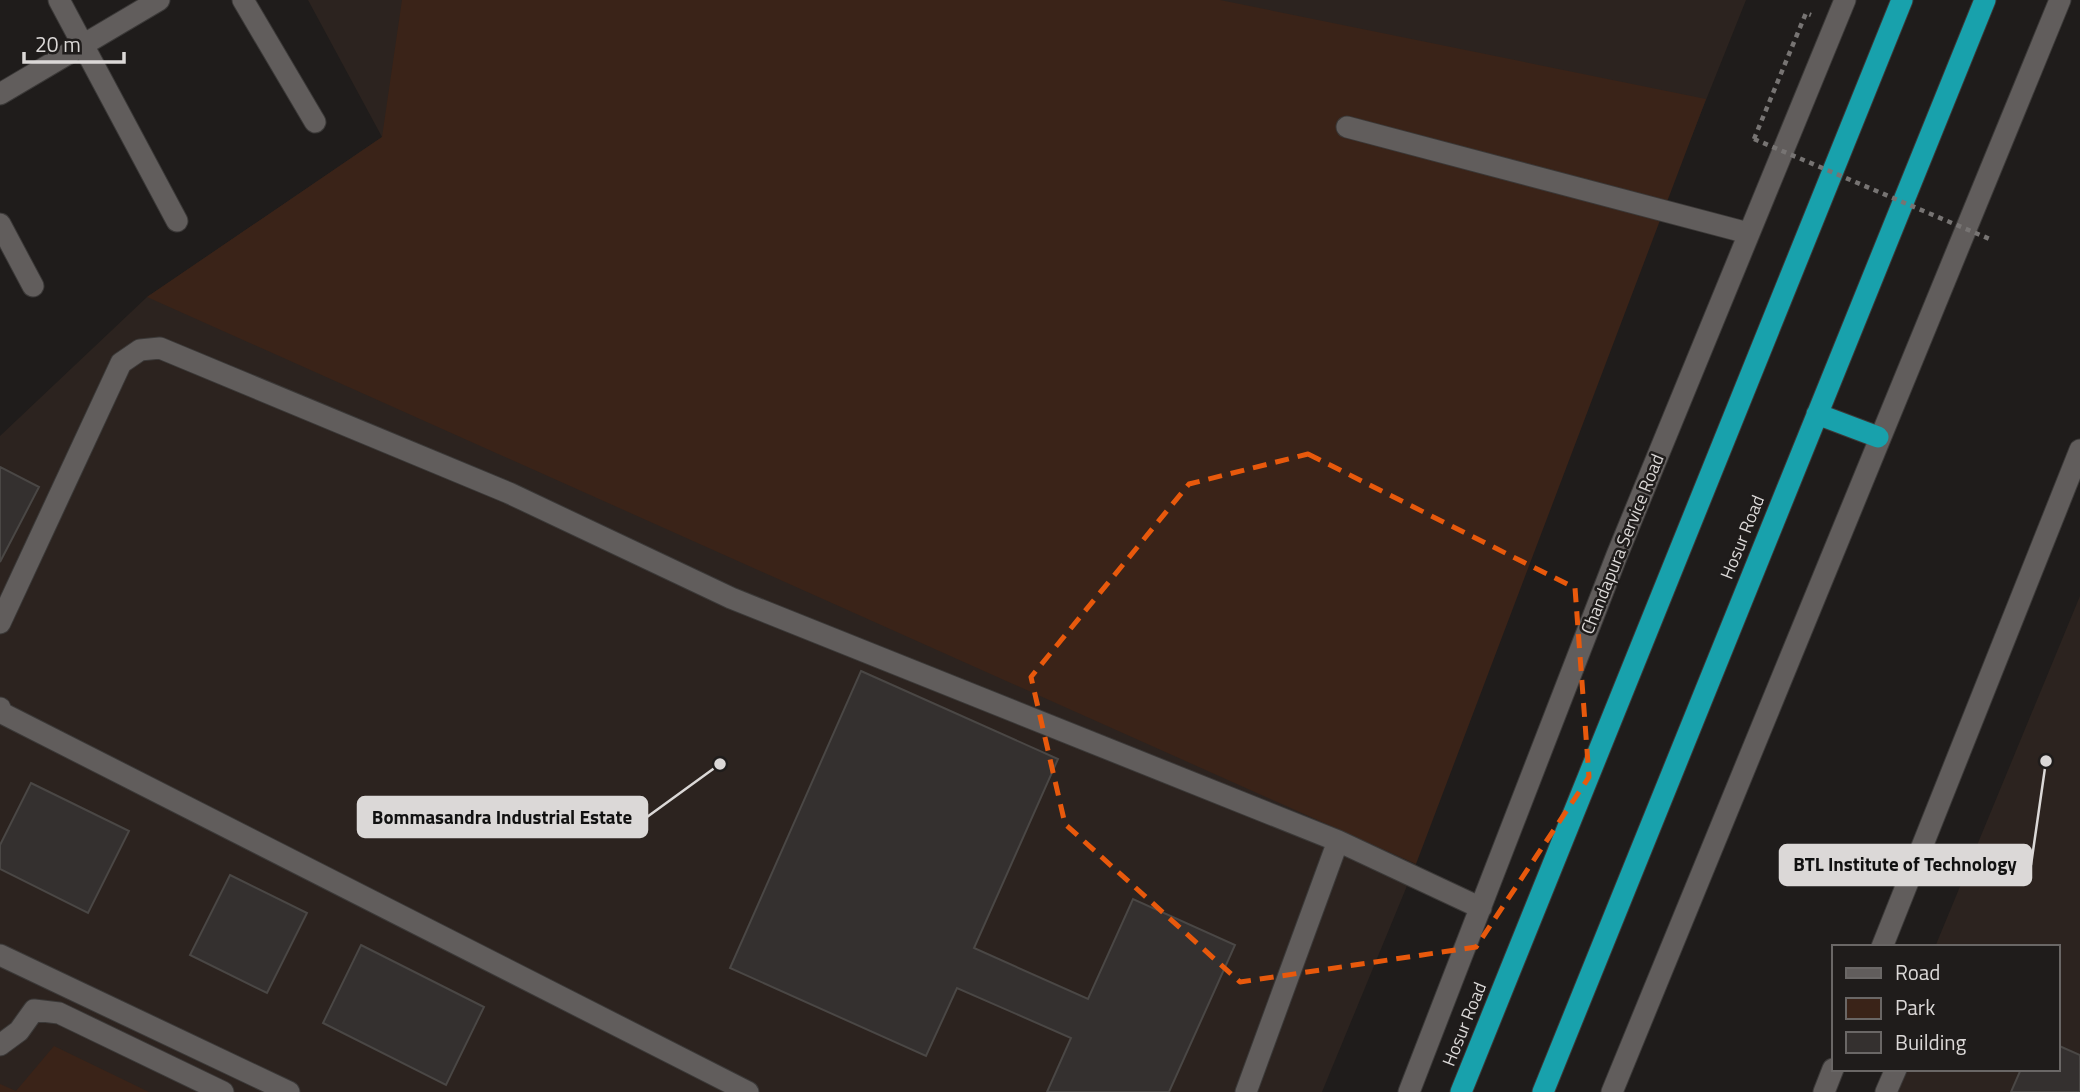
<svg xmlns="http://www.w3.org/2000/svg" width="2080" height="1092" viewBox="0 0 2080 1092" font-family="'Titillium Web',sans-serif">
  <rect width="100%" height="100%" fill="#1f1c1b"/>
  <path fill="#2c231f" d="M308,0H1746L1403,858L1416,864L1322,1092H0V436L147,297L382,137Z
    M2080,596V1092H1875L1884,1069H2057V947H1935Z"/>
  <path fill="#3a2318" d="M402,0H1220L1706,99L1416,864L147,297L382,137Z
    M54,1046L149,1092H0V1084L16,1091Z"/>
  <path fill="#34302f" stroke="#4a4745" stroke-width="2" d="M0,467L39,487L0,562Z
    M861,671L1058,759L974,948L1088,999L1133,899L1235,945L1169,1092H1047L1071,1038L957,988L926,1056L730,968Z
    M31,783L129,831L88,913L0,869V845Z
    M230,875L307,913L267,993L190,955Z
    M361,945L484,1007L446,1085L323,1023Z
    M2057,1045L2080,1055V1092H2011L2021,1069H2057Z"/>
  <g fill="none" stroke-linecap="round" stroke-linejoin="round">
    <defs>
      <path id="minor" d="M59,0L177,221
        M243,0L315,122
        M0,94L159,0
        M1347,127L1748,233
        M0,224L33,286
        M0,623L121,363L140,350L160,348L509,493L731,598L1338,841L1246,1092
        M0,708L2,713L748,1092
        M1338,841L1481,908
        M1882,947L2080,450
        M0,955L289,1092
        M0,1045L19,1031L34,1010L59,1013L223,1092
        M1409,1092L1617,555L1845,0
        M1612,1092L2060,0
        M1824,1092L1833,1069
        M1886,1092L1896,1069"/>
      <path id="highway" d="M1817,414L1878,437
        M1461,1092L1902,0
        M1543,1092L1985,0"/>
    </defs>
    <use href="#minor" stroke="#3b3938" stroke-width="23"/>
    <use href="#highway" stroke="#3b3938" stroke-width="23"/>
    <path stroke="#777473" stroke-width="4.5" stroke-dasharray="5 5" stroke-linecap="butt" d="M1754,139L1806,13L1811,15"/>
    <use href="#minor" stroke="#615d5c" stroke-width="21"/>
    <use href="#highway" stroke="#18a1ac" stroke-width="21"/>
    <path stroke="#777473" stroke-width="4.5" stroke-dasharray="5 5" stroke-linecap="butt" d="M1754,139L1992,240"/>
  </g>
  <path fill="none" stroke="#e8590c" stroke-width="5" stroke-dasharray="14 9" stroke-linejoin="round" d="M1308,454L1575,588L1589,777L1476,947L1240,982L1065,824L1031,677L1189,484Z"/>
  <g text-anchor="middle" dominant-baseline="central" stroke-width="5" stroke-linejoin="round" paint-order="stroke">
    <g font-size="18" fill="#dbd8d7" stroke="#1f1c1b">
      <text transform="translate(1742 537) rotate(-68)">Hosur Road</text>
      <text transform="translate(1622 544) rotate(-68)">Chandapura Service Road</text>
      <text transform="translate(1464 1024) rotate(-68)">Hosur Road</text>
    </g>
  </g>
  <path fill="none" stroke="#dbd8d7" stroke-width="2.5" d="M720 764L647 817M2046 761L2031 865"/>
  <g fill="#dbd8d7" stroke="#1f1c1b" stroke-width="2.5">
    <circle cx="720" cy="764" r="7"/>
    <circle cx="2046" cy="761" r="7"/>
  </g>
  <g fill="#dbd8d7" stroke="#dbd8d7" stroke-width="2.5">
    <rect x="358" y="797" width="289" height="40" rx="7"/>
    <rect x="1780" y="845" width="251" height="40" rx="7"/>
  </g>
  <g font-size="19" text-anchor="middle" font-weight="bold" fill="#111">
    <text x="502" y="824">Bommasandra Industrial Estate</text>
    <text x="1905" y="871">BTL Institute of Technology</text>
  </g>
  <rect x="1832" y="945" width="228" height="126" fill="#1f1c1b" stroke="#6a6766" stroke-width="2"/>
  <rect x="1846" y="968" width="35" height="10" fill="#615d5c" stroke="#6a6766" stroke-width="2"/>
  <text x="1895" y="980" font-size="21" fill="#dbd8d7">Road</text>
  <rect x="1846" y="998" width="35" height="21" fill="#3a2318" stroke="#6a6766" stroke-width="2"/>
  <text x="1895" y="1015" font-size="21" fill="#dbd8d7">Park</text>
  <rect x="1846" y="1032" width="35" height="21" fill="#34302f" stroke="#6a6766" stroke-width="2"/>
  <text x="1895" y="1050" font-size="21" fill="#dbd8d7">Building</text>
  <path d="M24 52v10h100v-10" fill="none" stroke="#dbd8d7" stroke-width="3.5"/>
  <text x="35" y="52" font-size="21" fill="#dbd8d7" stroke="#1f1c1b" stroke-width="5" paint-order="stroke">20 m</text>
</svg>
